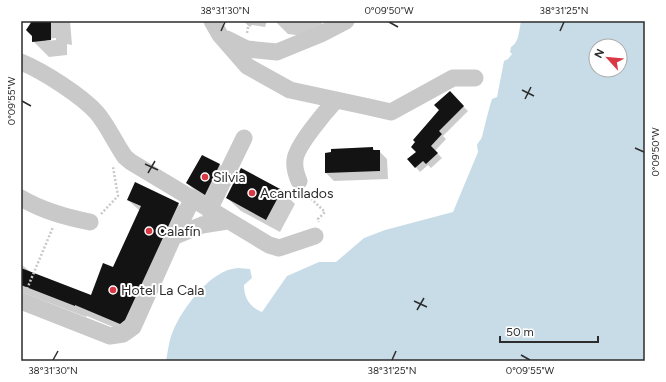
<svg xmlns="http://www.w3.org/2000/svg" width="666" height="382" viewBox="0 0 666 382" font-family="Figtree,sans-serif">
  <rect width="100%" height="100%" fill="#fff"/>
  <path fill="#c8dce8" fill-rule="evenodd" d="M521,21H645V361H166C168,351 169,340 173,331C182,309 211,269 238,268C242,268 246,269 250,269L252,278L244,285C244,297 249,307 262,312L287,276L319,262H336L364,238L385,230L453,212L478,152L477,145C478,142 481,140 482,137C485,124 488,112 492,99L497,97L504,61L508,59L512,54L510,52L511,47C519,43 519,30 521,21ZM596,46H620V70H596Z"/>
  <path fill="#0003" fill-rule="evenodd" d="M33,21H70L72,45L67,44V55L49,57L33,41ZM56,38V40L46,41V39Z
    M243,21H267L265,27L252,25L250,27Z
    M275,21H322L321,32L311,37L288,34Z
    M449,93L468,111L443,136L446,139L435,151L442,158L431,168L428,165L420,172L409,159L417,152Z
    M373,148L375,151H379L387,159L388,179L334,181L326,173Z
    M202,156L220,165L233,178L219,207L200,196L187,183Z
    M241,169L282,191L295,204L280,232L241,211L227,198Z
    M128,200L174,201L191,215L132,335L87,316L86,317L21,292V264L33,274L92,296L113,268L140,211Z"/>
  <path fill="#131313" d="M32,21H51V40L32,42V36L26,30Z
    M450,91L464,106L439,131L442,134L431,146L438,153L426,164L423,161L415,168L407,159L416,152L411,147L415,142L413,140L439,110L434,105Z
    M373,147V150H380V171L325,173V153L331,152V149Z
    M202,155L220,164L205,195L186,183Z
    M241,168L282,190L266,220L226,198Z
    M135,182L179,203L125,320L120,324L75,305V306L21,285V268L91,295L103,263L113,267L141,206L127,200Z"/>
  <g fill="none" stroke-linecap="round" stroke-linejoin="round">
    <path stroke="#c9c9c9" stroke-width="2.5" stroke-dasharray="2 2" stroke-linecap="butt" d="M247,33L249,22
      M305,193L325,212L318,219L319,222
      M101,214L118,196L113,167
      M27,289L53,227"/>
    <path stroke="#c9c9c9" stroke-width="17" d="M212,21L220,35L247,66L290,90L369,107L391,112L453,78H475
      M227,39L247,49L277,52L321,34L346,21
      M21,62C43,71 82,96 97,113C108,126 115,143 125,157L131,162L269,245L279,248L315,236
      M299,181C296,174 294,167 295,160C296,146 326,111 336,100
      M21,198C43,211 65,217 90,222
      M209,210L244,138
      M173,237L202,225L227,221
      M21,301L110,336L123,334L133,327L171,242L192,200"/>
  </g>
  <path fill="none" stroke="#2c2c2c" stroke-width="1.5" d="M389,22L398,27M221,31L225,22M560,31L564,22M522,90L534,96M525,99L531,87M22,101L31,106M635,148L644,152M145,164L158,170M148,173L155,161M414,301L427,307M417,310L424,298M521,355L530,360M53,360L58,351M392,360L396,351"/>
  <g fill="#d93945" stroke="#fff" stroke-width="1.5">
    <circle cx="205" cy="177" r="4"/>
    <circle cx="252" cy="193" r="4"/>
    <circle cx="149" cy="231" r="4"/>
    <circle cx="113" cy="290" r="4"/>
  </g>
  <g text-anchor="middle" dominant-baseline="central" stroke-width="4" stroke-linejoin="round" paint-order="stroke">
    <g font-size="14" fill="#2c2c2c" stroke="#fff" text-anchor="start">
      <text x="213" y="177">Silvia</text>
      <text x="260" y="193">Acantilados</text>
      <text x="157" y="231">Calafín</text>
      <text x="121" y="290">Hotel La Cala</text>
    </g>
  </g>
  <rect width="666" height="382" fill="none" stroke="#ffffff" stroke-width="44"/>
  <g transform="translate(608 58) rotate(297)"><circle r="19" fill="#ffffff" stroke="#ababab"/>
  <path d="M0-3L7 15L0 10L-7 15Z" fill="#d93945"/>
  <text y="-6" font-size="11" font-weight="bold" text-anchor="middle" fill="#2c2c2c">N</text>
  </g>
  <path d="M500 336v6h98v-6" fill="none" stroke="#2c2c2c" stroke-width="2"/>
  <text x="506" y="336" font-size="12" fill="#2c2c2c" stroke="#ffffff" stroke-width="3" paint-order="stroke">50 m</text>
  <rect x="22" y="22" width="622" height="338" fill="none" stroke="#2c2c2c" stroke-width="1.5"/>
  <g font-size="10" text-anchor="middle" fill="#2c2c2c">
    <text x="225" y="14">38°31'30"N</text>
    <text x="389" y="14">0°09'50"W</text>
    <text x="564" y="14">38°31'25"N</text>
    <text transform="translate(11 101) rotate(-90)" y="4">0°09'55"W</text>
    <text transform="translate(655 152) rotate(-90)" y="4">0°09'50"W</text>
    <text x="53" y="374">38°31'30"N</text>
    <text x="392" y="374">38°31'25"N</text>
    <text x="530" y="374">0°09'55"W</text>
  </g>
</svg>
